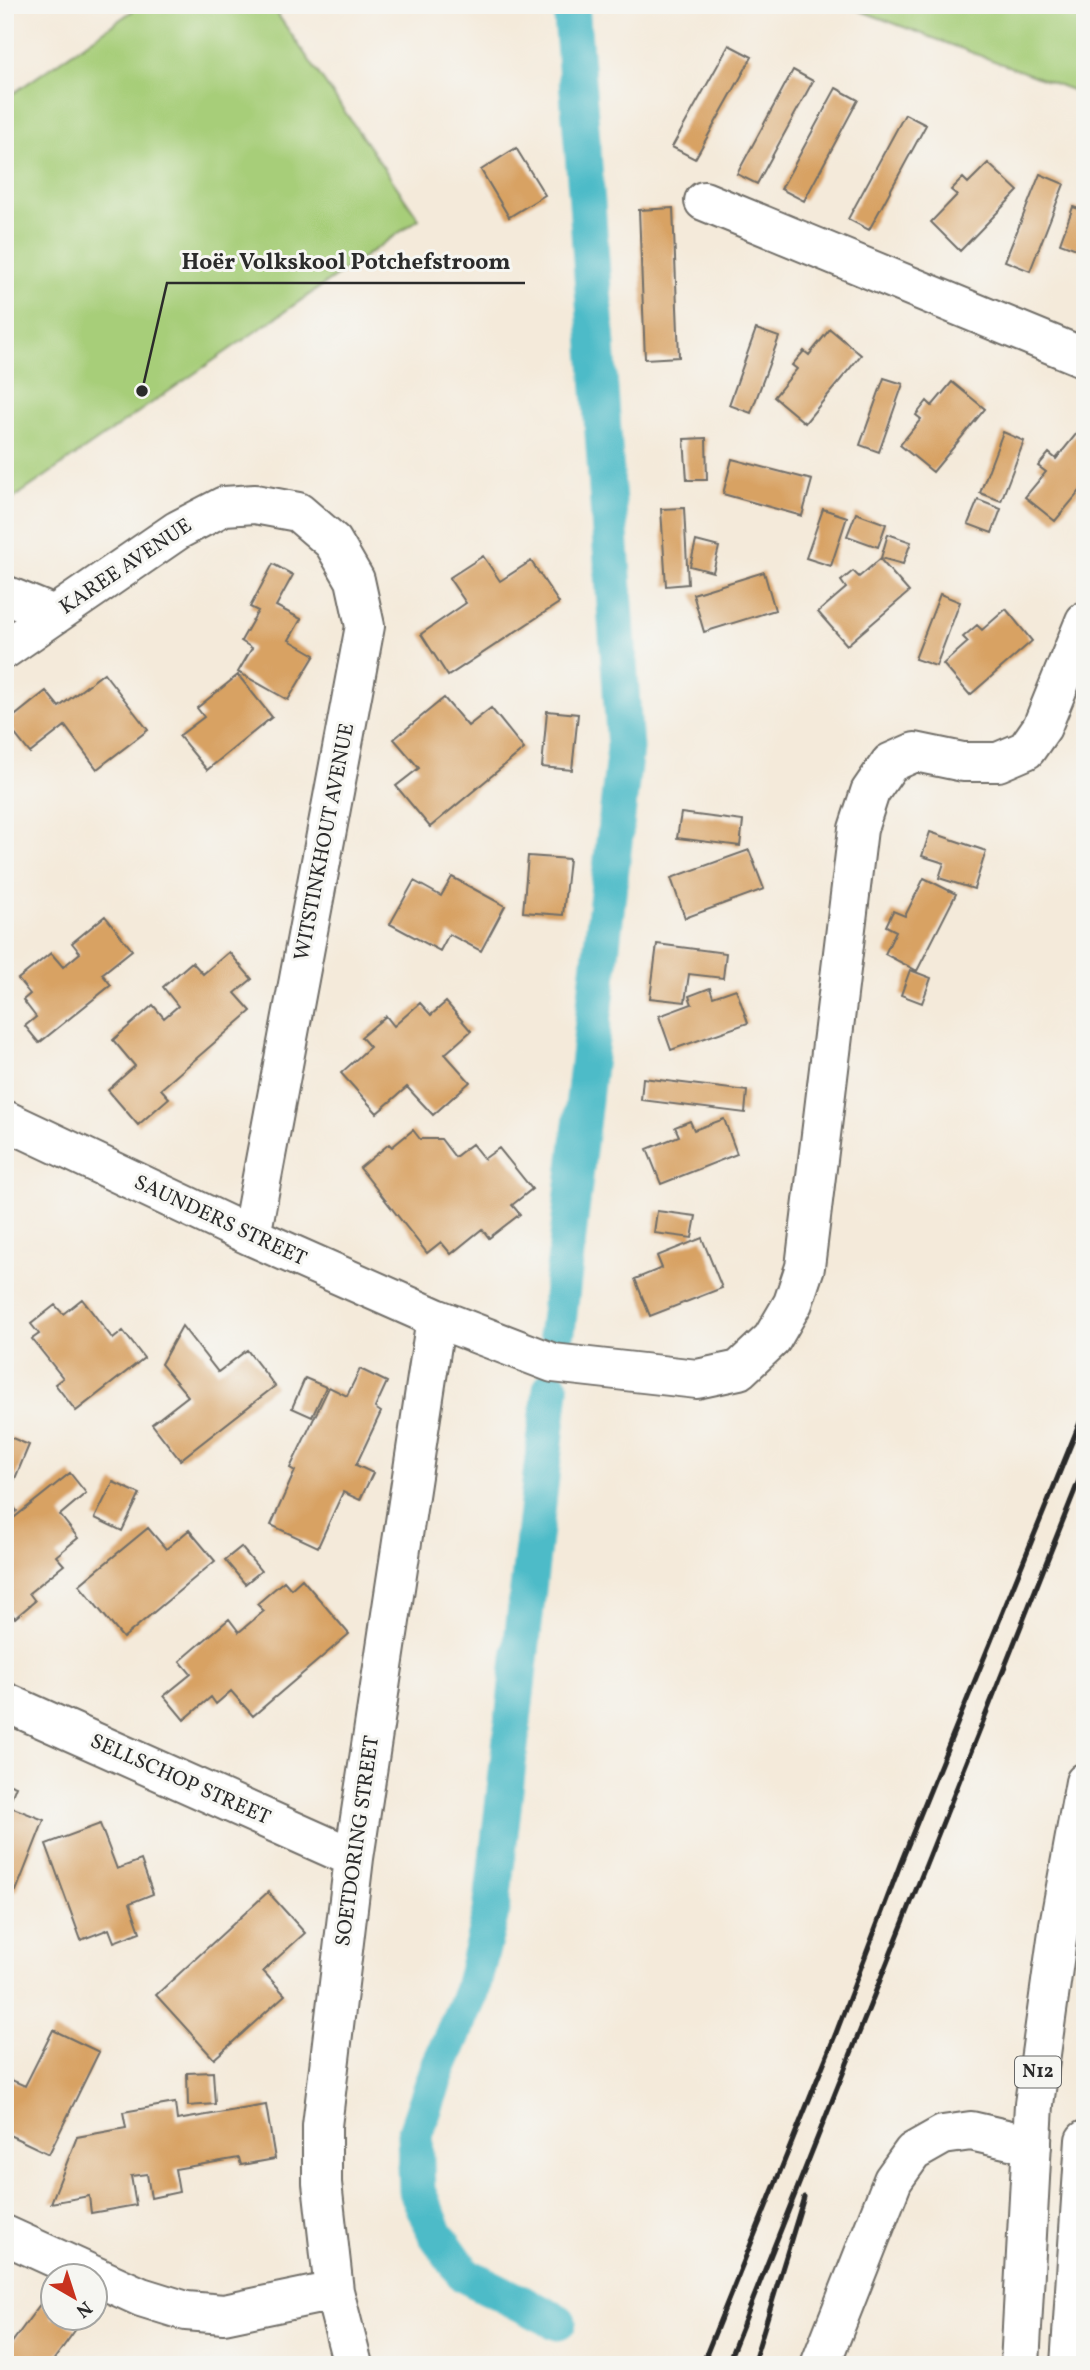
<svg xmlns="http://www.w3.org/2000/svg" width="1090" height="2370" viewBox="0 0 1090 2370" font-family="Vollkorn,serif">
  <rect width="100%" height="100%" fill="#f6f6f2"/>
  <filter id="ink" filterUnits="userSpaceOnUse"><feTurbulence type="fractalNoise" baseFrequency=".0143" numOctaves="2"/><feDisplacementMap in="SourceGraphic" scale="14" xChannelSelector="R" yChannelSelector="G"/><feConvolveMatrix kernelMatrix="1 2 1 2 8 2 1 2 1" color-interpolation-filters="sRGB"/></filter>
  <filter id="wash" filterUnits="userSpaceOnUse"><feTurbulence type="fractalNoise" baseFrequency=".00686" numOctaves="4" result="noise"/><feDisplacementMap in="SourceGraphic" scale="28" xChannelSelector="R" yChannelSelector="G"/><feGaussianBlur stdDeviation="1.57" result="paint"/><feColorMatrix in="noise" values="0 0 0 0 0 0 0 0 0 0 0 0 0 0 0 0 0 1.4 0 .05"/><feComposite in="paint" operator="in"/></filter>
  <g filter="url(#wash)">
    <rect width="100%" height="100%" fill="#f4eada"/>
    <path fill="#a7ce79" stroke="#697c52" stroke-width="2" d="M141,5H271L419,219L8,502L5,498V99Z
      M845,5H1085V95Z"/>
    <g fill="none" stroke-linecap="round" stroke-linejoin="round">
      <path stroke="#4ebbc8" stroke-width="37" d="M557,1331L625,748L587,203L571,5
        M551,1389L491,1912L471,1992L438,2069L415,2135L417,2191L436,2234L465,2275L558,2322"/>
    </g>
    <g id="blocks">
      <path fill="#d8a263" d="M729,45L752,57L695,159L672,147Z
        M793,70L813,81L757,184L737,174Z
        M836,88L858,100L804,201L781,189Z
        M905,114L926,125L869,230L848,219Z
        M516,148L545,195L509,217L481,170Z
        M988,163L1018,191L960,251L931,222L957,195L951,190L963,178L968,183Z
        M1040,174L1064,184L1030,271L1005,261Z
        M1073,207L1085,211V252L1060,243Z
        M673,208L679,357L645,359L639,210Z
        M756,329L779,337L751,413L729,405Z
        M830,329L861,355L805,423L774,397L797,369L792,365L804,351L809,355Z
        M884,378L903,384L879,452L860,445Z
        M952,382L985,409L933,472L900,445L921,419L916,415L927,401L932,406Z
        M1003,432L1024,441L1001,501L980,493Z
        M1077,433L1085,440V485L1055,521L1025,497L1046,472L1038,466L1049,453L1056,459Z
        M706,438L707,480H687L684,439Z
        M732,459L812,480L802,516L723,494Z
        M978,500L1001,509L992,533L968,524Z
        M684,508L688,584L666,586L661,509Z
        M823,509L847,517L831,566L806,558Z
        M856,513L886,524L878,547L847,536Z
        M888,534L911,542L903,564L881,558Z
        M696,541L719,547L713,572L690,566Z
        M483,556L500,581L531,561L559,603L448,676L421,634L466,603L449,578Z
        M880,559L909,592L847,645L818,612L846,588L841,581L853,571L859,577Z
        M273,564L293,575L276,606L301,619L289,640L315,655L288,700L238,672L252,648L241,641L258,611L250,607Z
        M764,572L775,610L704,632L693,594Z
        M940,594L960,602L936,666L915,659Z
        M1006,609L1032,641L970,695L943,664L968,642L963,637L977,625L982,630Z
        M104,673L148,730L97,769L65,726L30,753L6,723L46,691L59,707Z
        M238,675L272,717L207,770L179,736L204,717L197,708Z
        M444,698L468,726L491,708L524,749L430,827L396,786L419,768L394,739Z
        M547,711L578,714L572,770L542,767Z
        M681,813L743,821L740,846L677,838Z
        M930,832L986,851L974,889L939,878L944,863L922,856Z
        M749,850L764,889L685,918L671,878Z
        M528,856L569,859L563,915L523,912Z
        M452,877L505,906L481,951L449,934L440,951L390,924L414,881L441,896Z
        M924,878L956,894L917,971L885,954L896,931L886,926L893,911L905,916Z
        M105,916L132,950L102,974L111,985L39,1043L25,1026L36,1017L23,1000L30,994L18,979L51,953L63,967L80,953L72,943Z
        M657,944L726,953L723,978L689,974L685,1002L650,998Z
        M229,952L252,979L235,993L251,1011L161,1089L169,1098L138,1125L108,1090L135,1066L113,1040L153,1005L164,1018L178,1006L163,987L192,962L203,974Z
        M910,970L931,978L922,1003L901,995Z
        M710,988L713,997L736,989L748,1023L671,1050L659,1016L692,1004L689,996Z
        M446,1002L471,1031L445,1054L470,1082L433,1115L407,1087L377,1113L341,1073L370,1047L361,1037L386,1016L394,1026L420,1003L431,1015Z
        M643,1078L747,1091L745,1113L641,1100Z
        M724,1119L737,1154L661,1184L647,1149L679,1136L675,1127L690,1121L694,1130Z
        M413,1130L420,1139H441L455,1157L472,1144L484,1159L499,1148L532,1189L512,1205L520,1214L489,1238L482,1229L451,1254L441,1242L427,1253L360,1168L389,1144L392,1147Z
        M657,1211L696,1216L692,1238L654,1233Z
        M702,1238L722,1288L650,1316L635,1279L662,1268L657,1256Z
        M82,1299L113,1339L123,1331L144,1358L76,1411L55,1384L63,1378L32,1339L39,1334L31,1324L55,1305L63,1314Z
        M182,1326L218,1372L247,1350L275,1386L180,1460L152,1424L188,1396L161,1364Z
        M360,1369L387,1382L375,1408L381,1412L356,1465L373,1473L360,1500L343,1492L318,1547L271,1525L295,1471L290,1468L329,1387L347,1396Z
        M305,1378L326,1387L312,1417L292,1408Z
        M5,1435L29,1445L9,1493L5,1491Z
        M70,1473L86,1493L60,1515L78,1538L56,1556L64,1565L29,1593L35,1601L15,1618L5,1605V1525Z
        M113,1482L140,1494L122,1531L95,1518Z
        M5,1497L17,1511L5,1521Z
        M148,1528L166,1549L189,1530L215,1561L123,1638L79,1585Z
        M241,1547L261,1571L245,1584L225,1560Z
        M302,1579L349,1634L253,1716L231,1691L216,1704L211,1697L184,1720L164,1696L191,1674L180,1661L229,1619L239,1632L264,1611L257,1604L284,1581L291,1589Z
        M5,1782L16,1786L8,1806L44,1820L16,1891L5,1887Z
        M100,1824L117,1869L141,1860L153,1894L130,1903L140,1932L114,1942L109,1929L81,1940L46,1844Z
        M268,1892L305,1933L263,1971L285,1995L214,2059L156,1995Z
        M53,2030L99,2052L49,2154L5,2133V2077L25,2086Z
        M213,2072L215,2104L188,2106L187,2073Z
        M175,2103L177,2120L266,2105L275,2159L241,2165L239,2158L175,2169L179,2192L151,2198L147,2174L131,2176L136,2205L91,2213L89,2196L51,2203L77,2137L126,2128L123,2112Z
        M41,2303L52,2312V2318H60L76,2329L50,2365H5V2352Z"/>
    </g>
  </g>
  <g filter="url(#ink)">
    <use href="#blocks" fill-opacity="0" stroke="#716e68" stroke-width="2"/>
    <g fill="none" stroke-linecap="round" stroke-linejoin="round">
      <defs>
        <path id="minor" d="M704,201L1085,358
          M5,595L54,615
          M5,649L178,530L224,506L255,504L298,512L333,542L355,580L365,626L251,1236
          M5,1120L251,1236L436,1318L553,1363L697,1379L739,1370L772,1339L793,1303L805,1267L858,829L870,792L890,763L915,752L963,762H998L1026,750L1042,727L1085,621
          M5,1702L354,1858
          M5,2235L141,2297L186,2311L224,2314L334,2291
          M353,2365L334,2291L322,2183V2126L354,1858L436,1318
          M820,2365L893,2180L913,2152L943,2135L971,2131L1032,2145"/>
        <path id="highway" d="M1020,2365L1034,2104L1059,1925L1085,1782
          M1070,2365L1085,2140"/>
      </defs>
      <use href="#minor" stroke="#716e68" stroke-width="42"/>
      <use href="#highway" stroke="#716e68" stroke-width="42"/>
      <use href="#minor" stroke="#fff" stroke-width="38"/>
      <use href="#highway" stroke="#fff" stroke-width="38"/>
      <path stroke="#2b2b2b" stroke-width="5" d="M702,2365L836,2033L901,1862L1085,1410
        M727,2365L1085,1465
        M753,2365L804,2197"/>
    </g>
  </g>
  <g text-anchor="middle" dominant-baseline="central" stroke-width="6" stroke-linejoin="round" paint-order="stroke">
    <rect fill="#f6f6f2" stroke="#686867" stroke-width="2" x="1015" y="2056.5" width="46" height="31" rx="5"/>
    <g font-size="19" font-weight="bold" fill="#2b2b2b">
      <text x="1038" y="2072">N12</text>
    </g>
    <g font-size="21" fill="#2b2b2b" stroke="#f6f6f2">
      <text transform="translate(126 567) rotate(-34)">KAREE AVENUE</text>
      <text transform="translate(325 842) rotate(-79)">WITSTINKHOUT AVENUE</text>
      <text transform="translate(220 1221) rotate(25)">SAUNDERS STREET</text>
      <text transform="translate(180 1780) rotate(24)">SELLSCHOP STREET</text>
      <text transform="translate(358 1841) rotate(-82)">SOETDORING STREET</text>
    </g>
  </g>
  <path fill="none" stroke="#2b2b2b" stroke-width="2.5" d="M142 391L167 283H525"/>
  <circle fill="#2b2b2b" stroke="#f6f6f2" stroke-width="2.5" cx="142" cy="391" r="7"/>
  <g font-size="23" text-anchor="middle" font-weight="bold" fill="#2b2b2b" stroke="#f6f6f2" stroke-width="6" stroke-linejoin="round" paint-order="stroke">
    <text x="346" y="269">Hoër Volkskool Potchefstroom</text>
  </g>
  <rect width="1090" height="2370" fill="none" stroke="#f6f6f2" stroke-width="28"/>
  <g transform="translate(74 2297) rotate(141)"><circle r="33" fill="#f6f6f2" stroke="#a5a5a2" stroke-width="2"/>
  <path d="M0-5L12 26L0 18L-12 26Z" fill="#c8321e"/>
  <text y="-10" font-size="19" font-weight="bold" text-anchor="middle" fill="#2b2b2b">N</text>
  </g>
</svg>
